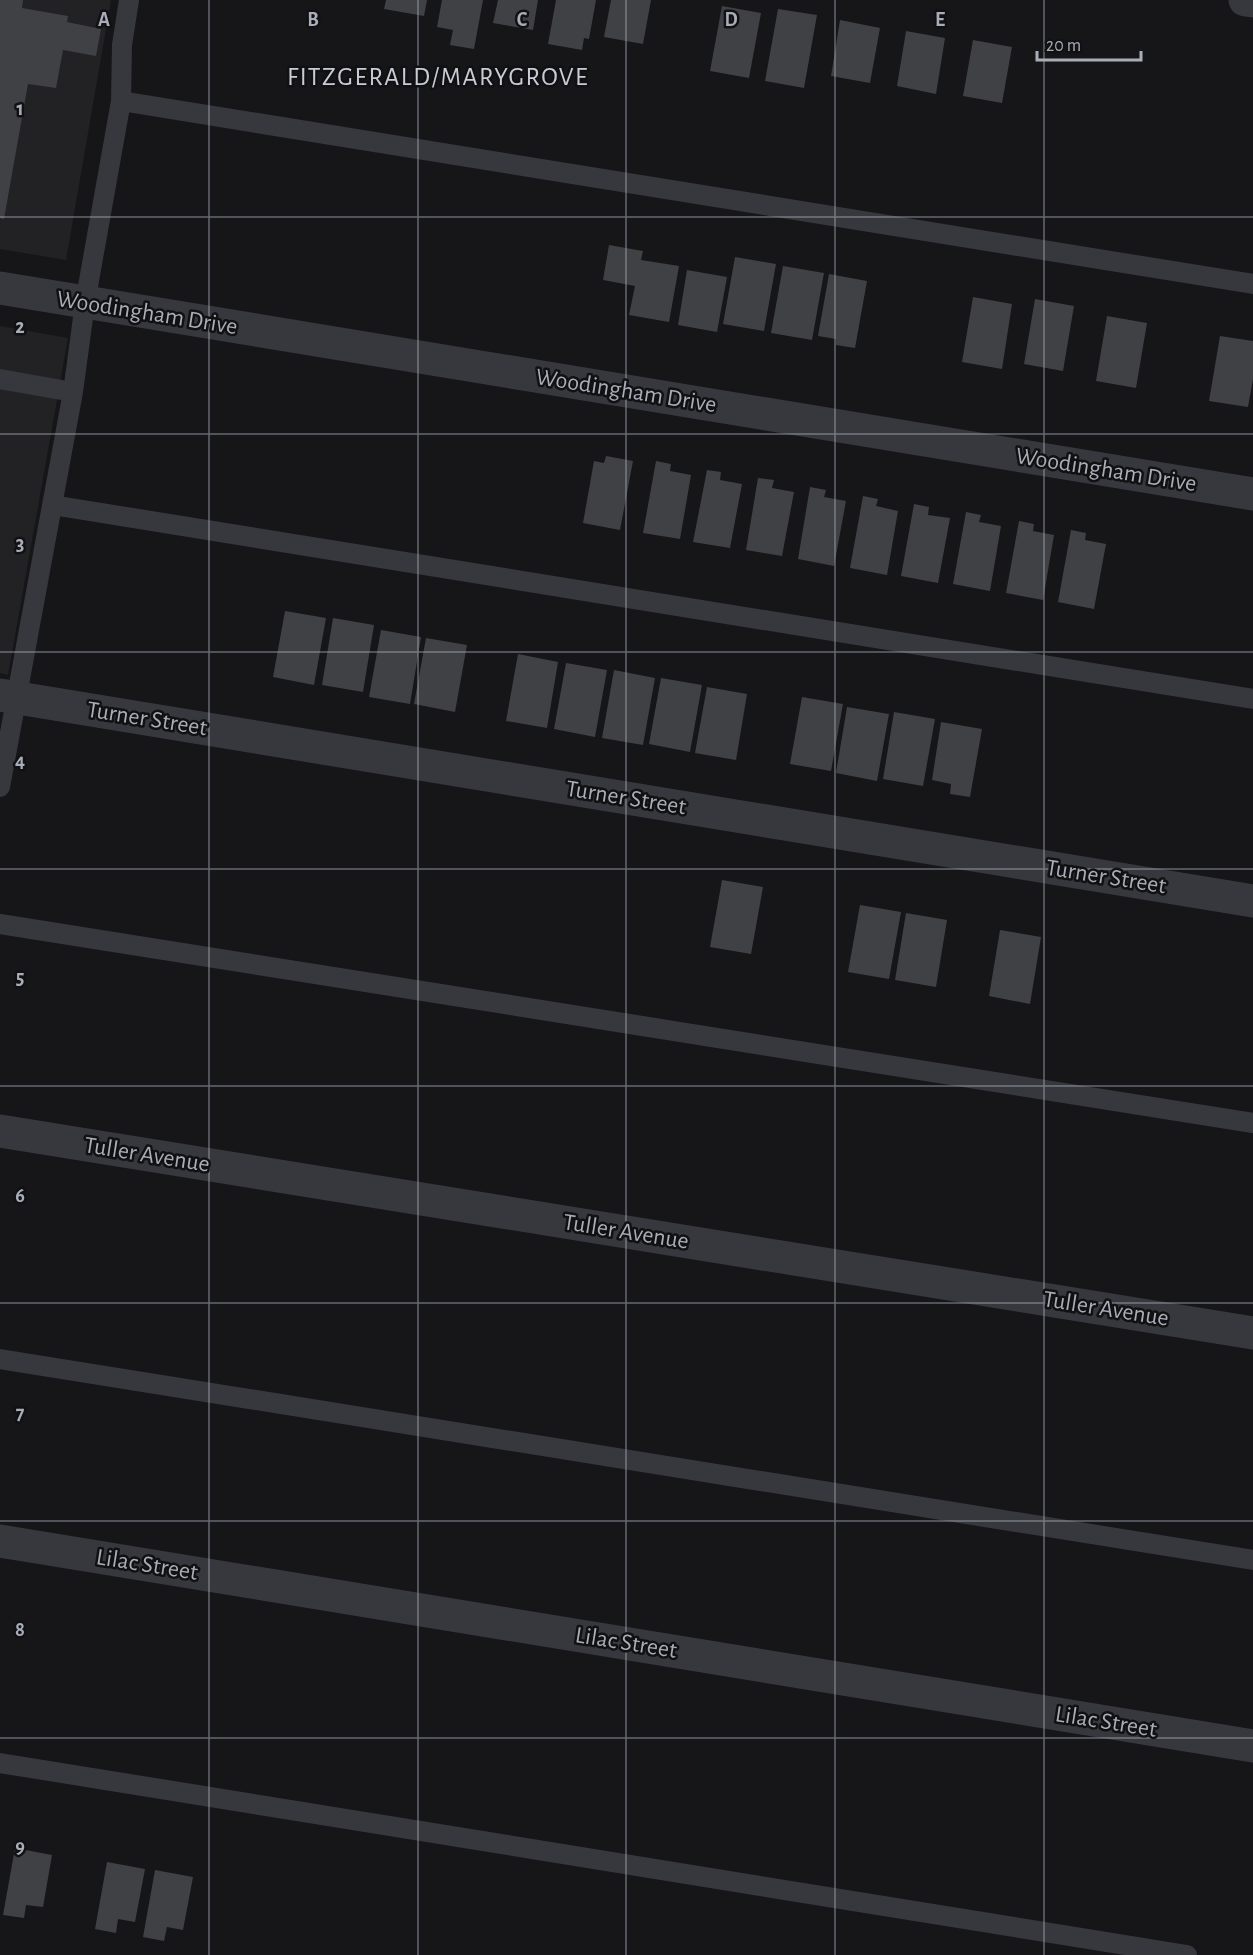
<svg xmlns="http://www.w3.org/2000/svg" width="1253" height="1955" viewBox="0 0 1253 1955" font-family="'Alegreya Sans',sans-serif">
  <rect width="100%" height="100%" fill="#161618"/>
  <path fill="#222225" d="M0,0H111L66,260L0,249Z
    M0,326L68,338L8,675L0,673Z"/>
  <path fill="#404145" d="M0,0H23L22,8L68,16L67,22L101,29L96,56L63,50L56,88L28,84L4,219L0,218Z
    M386,0H427L424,16L384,9Z
    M442,0H483L474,49L450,45L453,30L437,27Z
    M498,0H538L533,30L493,23Z
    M556,0H596L589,39L584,38L582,50L548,44Z
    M611,0H651L643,44L604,37Z
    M722,6L761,13L749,78L710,71Z
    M778,9L817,15L804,88L765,81Z
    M840,20L880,28L870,83L831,76Z
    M906,31L945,38L936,94L897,86Z
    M973,40L1012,47L1002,103L963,96Z
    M609,245L643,251L641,260L679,266L669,322L629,315L635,286L603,280Z
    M735,257L776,264L764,331L723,324Z
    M783,266L824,273L812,340L771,333Z
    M687,270L727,277L717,332L678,325Z
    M829,274L867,281L855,348L836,345V339L818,336Z
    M973,297L1012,304L1002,369L962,362Z
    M1035,299L1074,306L1063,371L1024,364Z
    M1107,316L1147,323L1136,388L1096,381Z
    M1220,336L1253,341V379L1248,407L1209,401Z
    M606,456L633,461L620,530L583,523L594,461L604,463Z
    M656,461L671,464L670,471L691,475L680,539L643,533Z
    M707,470L721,472L720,480L742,484L730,548L693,542Z
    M758,478L774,480L772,488L794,492L782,556L746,550Z
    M810,487L826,490L824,497L846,501L834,566L798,559Z
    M863,496L878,499L876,506L898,511L887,575L850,568Z
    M914,504L929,507L928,515L950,518L938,583L901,576Z
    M966,512L981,515L979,522L1001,526L990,591L953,584Z
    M1019,521L1034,524L1033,531L1054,535L1043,600L1006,593Z
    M1071,530L1086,533L1085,540L1106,544L1094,609L1058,602Z
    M285,611L326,618L314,685L273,677Z
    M333,618L374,625L363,692L322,685Z
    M381,630L421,637L410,704L369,697Z
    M426,638L467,645L455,712L414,704Z
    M518,654L558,662L547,728L506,721Z
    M566,663L607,670L595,737L554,729Z
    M614,670L655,678L643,745L602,738Z
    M661,678L702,685L690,752L649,744Z
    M707,687L747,694L736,760L695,753Z
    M802,697L843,704L831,771L790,764Z
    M847,707L889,714L877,781L836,773Z
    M894,712L935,719L923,786L883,779Z
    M941,722L982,729L970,797L950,794L951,784L932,780Z
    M722,880L763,887L751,954L710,947Z
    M860,905L901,912L889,979L848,972Z
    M906,913L947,920L936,987L895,980Z
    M1000,930L1041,937L1030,1004L989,996Z
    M15,1848L52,1855L43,1907L26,1905L24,1918L3,1915Z
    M107,1862L145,1869L135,1922L118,1919L116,1933L95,1929Z
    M155,1870L193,1877L183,1930L167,1927L164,1941L143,1937Z"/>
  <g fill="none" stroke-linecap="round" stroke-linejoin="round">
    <path stroke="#37383d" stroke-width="20" d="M121,101L1253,284
      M0,379L73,392
      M52,505L1253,699
      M0,787L73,392L85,303L121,101L122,45L129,0
      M0,924L1253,1123
      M0,1359L1253,1560
      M0,1763L1187,1955"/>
    <path stroke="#37383d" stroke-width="33" d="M1245,0L1253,1
      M0,288L1253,494
      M0,695L1253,901
      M0,1131L1253,1333
      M0,1541L1253,1746"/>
  </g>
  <path fill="none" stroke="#a8adb8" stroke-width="1.5" stroke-opacity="0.55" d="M209,0V1955M418,0V1955M626,0V1955M835,0V1955M1044,0V1955M0,217H1253M0,434H1253M0,652H1253M0,869H1253M0,1086H1253M0,1303H1253M0,1521H1253M0,1738H1253"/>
  <g text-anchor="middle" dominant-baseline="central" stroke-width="5" stroke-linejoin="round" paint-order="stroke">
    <g font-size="24" fill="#a8adb8" stroke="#111113">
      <text transform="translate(147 313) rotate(9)">Woodingham Drive</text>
      <text transform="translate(626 391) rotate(9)">Woodingham Drive</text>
      <text transform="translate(1106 470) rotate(9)">Woodingham Drive</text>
      <text transform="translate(147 719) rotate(9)">Turner Street</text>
      <text transform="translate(626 798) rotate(9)">Turner Street</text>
      <text transform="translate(1106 877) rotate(9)">Turner Street</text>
      <text transform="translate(147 1155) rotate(9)">Tuller Avenue</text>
      <text transform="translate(626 1232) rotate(9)">Tuller Avenue</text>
      <text transform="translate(1106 1309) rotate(9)">Tuller Avenue</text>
      <text transform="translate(147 1565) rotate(9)">Lilac Street</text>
      <text transform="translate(626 1643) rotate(9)">Lilac Street</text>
      <text transform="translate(1106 1722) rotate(9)">Lilac Street</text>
    </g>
    <g font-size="26" letter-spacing="1.5" fill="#c9ccd4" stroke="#111113">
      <text x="438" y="77">FITZGERALD/MARYGROVE</text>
    </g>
  </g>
  <g font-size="20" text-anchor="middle" font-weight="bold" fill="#a8adb8" stroke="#111113" stroke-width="5" stroke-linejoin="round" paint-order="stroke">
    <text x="104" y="26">A</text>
    <text x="313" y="26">B</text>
    <text x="522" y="26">C</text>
    <text x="731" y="26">D</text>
    <text x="940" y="26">E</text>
    <text x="20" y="115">1</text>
    <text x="20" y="333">2</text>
    <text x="20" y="550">3</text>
    <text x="20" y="767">4</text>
    <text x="20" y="984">5</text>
    <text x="20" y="1202">6</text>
    <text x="20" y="1419">7</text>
    <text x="20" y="1636">8</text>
    <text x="20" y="1853">9</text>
  </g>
  <path d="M1037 51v9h104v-9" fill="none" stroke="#a8adb8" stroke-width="3"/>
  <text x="1046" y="51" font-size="18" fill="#a8adb8" stroke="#111113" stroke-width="4.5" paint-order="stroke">20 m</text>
</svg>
